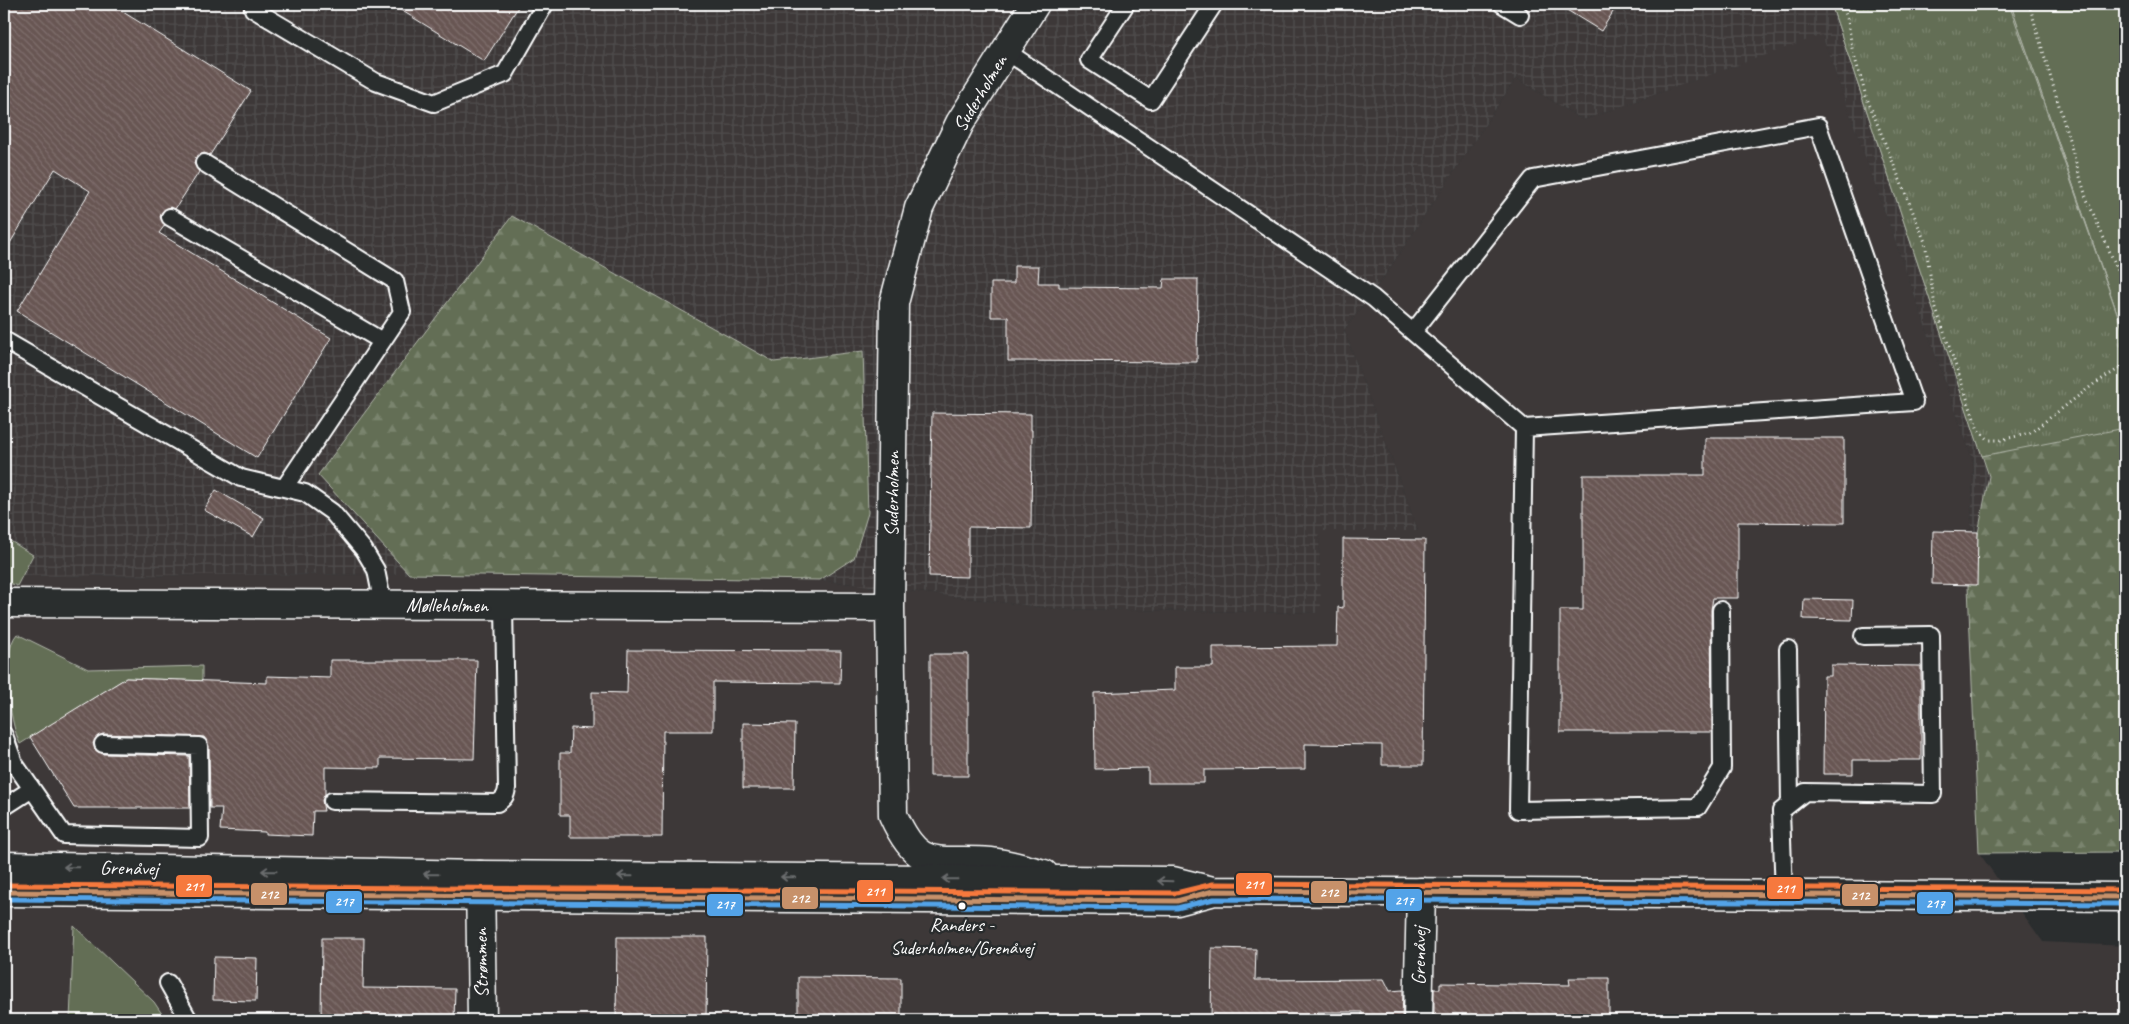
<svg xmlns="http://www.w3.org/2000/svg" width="2129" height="1024" viewBox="0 0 2129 1024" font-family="Caveat,sans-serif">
  <defs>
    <pattern id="industrial-grid" width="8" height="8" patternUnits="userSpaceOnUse" patternTransform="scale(1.25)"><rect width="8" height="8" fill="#3d3939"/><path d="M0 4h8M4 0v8" fill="none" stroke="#504d4d"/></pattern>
    <pattern id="forest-firs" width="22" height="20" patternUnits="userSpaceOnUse" patternTransform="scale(1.25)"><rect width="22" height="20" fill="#636e55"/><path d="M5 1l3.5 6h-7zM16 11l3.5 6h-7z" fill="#7a846e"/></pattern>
    <pattern id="park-tufts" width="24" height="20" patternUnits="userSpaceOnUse" patternTransform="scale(1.25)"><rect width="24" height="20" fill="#636e55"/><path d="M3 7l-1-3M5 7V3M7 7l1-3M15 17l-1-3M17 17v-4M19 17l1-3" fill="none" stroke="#7a846e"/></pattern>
    <pattern id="building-back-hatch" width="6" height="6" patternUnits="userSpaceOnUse" patternTransform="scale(1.25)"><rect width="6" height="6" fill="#685653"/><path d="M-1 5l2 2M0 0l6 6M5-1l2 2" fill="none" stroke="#7f6f6d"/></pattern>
  </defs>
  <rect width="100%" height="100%" fill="#2a2d2e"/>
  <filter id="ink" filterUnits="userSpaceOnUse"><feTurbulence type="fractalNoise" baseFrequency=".02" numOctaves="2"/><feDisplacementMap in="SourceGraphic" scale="10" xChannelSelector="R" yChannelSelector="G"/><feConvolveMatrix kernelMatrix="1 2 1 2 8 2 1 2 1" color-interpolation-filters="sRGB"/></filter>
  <g filter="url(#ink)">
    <path fill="#3d3939" d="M1822,34L1974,463L1968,586L1979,853L2043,942L2125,946V1020H4V576L409,574L820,580L1057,609L1320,613L1319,531H1418L1344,330L1383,278L1516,78L1583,120Z"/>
    <path fill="url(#industrial-grid)" d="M4,4H1831L1989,476L1968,586L1974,463L1822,35L1583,120L1516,78L1383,278L1344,330L1418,531H1319L1321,613L1057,609L820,580L409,574L4,576Z"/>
    <path fill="#636e55" stroke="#b1b6aa" d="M2009,4H2125V336L2012,8Z
      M4,537L33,555L17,586L4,581Z
      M17,634L88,669L202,666V681L126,678L20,744C9,721 0,653 17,634Z
      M74,926L154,1002L166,1020H70Z"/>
    <path fill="url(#forest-firs)" stroke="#b1b6aa" d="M1831,4H2009L2012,8L2125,336V852L1979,853L1968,586L1989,476Z
      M512,216L774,362L863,351L868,513L854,558L820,580L409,574L318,475Z"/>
    <path fill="url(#park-tufts)" stroke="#b1b6aa" d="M1831,4H2009L2125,336V428L1982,456Z"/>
    <path fill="url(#building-back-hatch)" stroke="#fff" d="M4,4H110L251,91L210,155L204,153L196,157L194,163L199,172L175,209L170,207L162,212L160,217L165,225L159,233L331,338L257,458L17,311L90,191L55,169L4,253Z
      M391,4H520L484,61Z
      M1557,4H1618L1601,31Z
      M1014,266H1039L1038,283H1059V287L1163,288L1164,279H1198L1197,362L1008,361V317H991V283H1014Z
      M932,413L1031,414V430H1032L1031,528L968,527V577L929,576Z
      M1705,438H1844V523L1738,522V598H1713L1711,610L1712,732H1560V610H1583V475H1705Z
      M216,490L264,518L253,537L204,510Z
      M1933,531L1978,532L1977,585L1932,584Z
      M1343,539L1425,540L1423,765H1382V745L1305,744V769L1204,770V783H1148V768L1095,769L1094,693L1175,690V667H1213V647L1337,646L1338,607L1343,608Z
      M1804,599L1853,600L1852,620L1803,619Z
      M628,650L841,651L840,683L713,682V731H663L662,837H570V815H560V753H570L571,728L592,729V692L627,693Z
      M930,654H968V776H930Z
      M330,660H477L474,759L380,758V768L325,767V795L322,800L324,811H313L312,836L265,834V832L220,830L222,808H210L209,746L204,737L103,734L98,736L93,743L95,749L103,754L189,756L190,808H74L30,737L126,678L267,683V676L330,678Z
      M1831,665L1921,666V760H1853V774H1823L1824,676H1831Z
      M743,723L795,724L794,788H743Z
      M617,937H707L706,1020H616Z
      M322,938H364L363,988L455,989L454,1020H321Z
      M1212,948L1256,949L1255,980L1384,979L1390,991L1403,990L1402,1020H1362V1012H1317V1020H1211Z
      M214,957L257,958L256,1001L213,1000Z
      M798,977L901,978V1020H798Z
      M1569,978H1609V1020H1434V989H1440V983L1570,985Z"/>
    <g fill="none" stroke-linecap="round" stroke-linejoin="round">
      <defs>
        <path id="service" d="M1126,4L1089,60L1151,100L1214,4
          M1502,4L1520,15
          M253,9L376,82L434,103L505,74L545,4
          M1006,51L1373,298L1524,428L1914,402L1818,126L1533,179L1413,332
          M204,163L395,281L402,312L284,488
          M170,217L382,341
          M4,340L241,478L305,493L332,512L364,550L376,570L380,590L381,606
          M1524,428L1518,810L1698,807L1722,768L1721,610
          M1788,649L1790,804
          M4,735L14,763L64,835L200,838L199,746L103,744
          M332,801L497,803C504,799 506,796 507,788L504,605
          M4,807L32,789
          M1784,895L1781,811L1805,792L1933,794L1931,635L1863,636
          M168,983L189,1020"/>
        <path id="minor" d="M1035,4L960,123L919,208L894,303L890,607L893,815C920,875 937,857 991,862C1009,864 1027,870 1044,874
          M4,603L890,607
          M480,875L482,1020
          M1418,1020L1421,892"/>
        <path id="tertiary" d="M4,866L480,875L1173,881L1213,891L2125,897
          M4,892L1177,901L1211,892"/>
      </defs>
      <use href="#service" stroke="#fff" stroke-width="20"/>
      <use href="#minor" stroke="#fff" stroke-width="31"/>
      <use href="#tertiary" stroke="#fff" stroke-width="31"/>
      <path stroke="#fff" stroke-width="3" stroke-dasharray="1 4" stroke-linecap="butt" d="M1842,4L1848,21L1852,48L1866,96L1925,242L1935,306L1978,430L1989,440H2001L2030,433L2094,384L2125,365
        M2029,4L2086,197L2125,287"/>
      <use href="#service" stroke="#2a2d2e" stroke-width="16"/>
      <use href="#minor" stroke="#2a2d2e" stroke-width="28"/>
      <use href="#tertiary" stroke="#2a2d2e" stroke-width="28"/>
      <defs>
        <path id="bus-1" d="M4,892L1177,901L1213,891L2125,897"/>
        <path id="bus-2" d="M4,899L1177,908L1214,899L2125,904"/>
        <path id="bus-3" d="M4,885L1176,893L1213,884L2125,890"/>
      </defs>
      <use href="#bus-1" stroke="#2a2d2e" stroke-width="9"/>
      <use href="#bus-2" stroke="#2a2d2e" stroke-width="9"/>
      <use href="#bus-3" stroke="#2a2d2e" stroke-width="9"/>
      <use href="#bus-1" stroke="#c7916a" stroke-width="5"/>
      <use href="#bus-2" stroke="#53a3e8" stroke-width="5"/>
      <use href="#bus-3" stroke="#f6793e" stroke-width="5"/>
    </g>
    <defs><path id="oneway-shaft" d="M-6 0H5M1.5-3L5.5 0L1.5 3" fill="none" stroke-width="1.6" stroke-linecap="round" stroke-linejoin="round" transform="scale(1.25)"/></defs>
    <g stroke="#6a6c6d">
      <use href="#oneway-shaft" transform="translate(71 867) rotate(-179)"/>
      <use href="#oneway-shaft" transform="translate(269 871) rotate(-179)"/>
      <use href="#oneway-shaft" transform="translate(431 874) rotate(-179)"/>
      <use href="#oneway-shaft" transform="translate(625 876) rotate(-179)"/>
      <use href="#oneway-shaft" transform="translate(788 877) rotate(-179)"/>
      <use href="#oneway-shaft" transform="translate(950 879) rotate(-179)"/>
      <use href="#oneway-shaft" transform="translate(1165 881) rotate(-178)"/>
    </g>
  </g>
  <circle fill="#fff" stroke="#2a2d2e" stroke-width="2" cx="962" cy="906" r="4.5"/>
  <g text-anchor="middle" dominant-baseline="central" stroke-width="5" stroke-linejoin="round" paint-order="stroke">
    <g font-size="19" fill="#fff" stroke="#2a2d2e">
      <text x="962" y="925">Randers -<tspan x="962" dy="23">Suderholmen/Grenåvej</tspan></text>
    </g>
    <g font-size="20" fill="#fff" stroke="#2a2d2e">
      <text transform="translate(980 93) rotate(-59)">Suderholmen</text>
      <text transform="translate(892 494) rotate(-89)">Suderholmen</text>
      <text x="447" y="605">Mølleholmen</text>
      <text transform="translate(129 868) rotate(1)">Grenåvej</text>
      <text transform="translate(1419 956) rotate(-89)">Grenåvej</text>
      <text transform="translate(481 963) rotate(-91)">Strømmen</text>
    </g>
  </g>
  <g stroke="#2a2d2e" stroke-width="2">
    <rect x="1235" y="872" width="38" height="24" rx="5" fill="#f6793e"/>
    <rect x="175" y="874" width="38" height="24" rx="5" fill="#f6793e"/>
    <rect x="1766" y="876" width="38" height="24" rx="5" fill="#f6793e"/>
    <rect x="856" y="879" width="38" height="24" rx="5" fill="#f6793e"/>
    <rect x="1310" y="880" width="38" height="24" rx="5" fill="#c7916a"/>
    <rect x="250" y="882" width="38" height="24" rx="5" fill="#c7916a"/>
    <rect x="1841" y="883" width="38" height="24" rx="5" fill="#c7916a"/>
    <rect x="781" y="886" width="38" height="24" rx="5" fill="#c7916a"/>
    <rect x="1385" y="888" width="38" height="24" rx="5" fill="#53a3e8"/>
    <rect x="325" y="890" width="38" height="24" rx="5" fill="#53a3e8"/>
    <rect x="1916" y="891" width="38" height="24" rx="5" fill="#53a3e8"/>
    <rect x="706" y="893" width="38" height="24" rx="5" fill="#53a3e8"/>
  </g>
  <g font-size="14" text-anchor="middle" font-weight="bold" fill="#fff">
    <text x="1254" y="889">211</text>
    <text x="194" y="891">211</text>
    <text x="1785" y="893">211</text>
    <text x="875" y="896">211</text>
    <text x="1329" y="897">212</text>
    <text x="269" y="899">212</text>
    <text x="1860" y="900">212</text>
    <text x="800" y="903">212</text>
    <text x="1404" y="905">217</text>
    <text x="344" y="906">217</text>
    <text x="1935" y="908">217</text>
    <text x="725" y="909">217</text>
  </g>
  <rect width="2129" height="1024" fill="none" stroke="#2a2d2e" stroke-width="20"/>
  <rect x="10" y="10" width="2109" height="1004" fill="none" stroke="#fff" stroke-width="2" filter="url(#ink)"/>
</svg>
